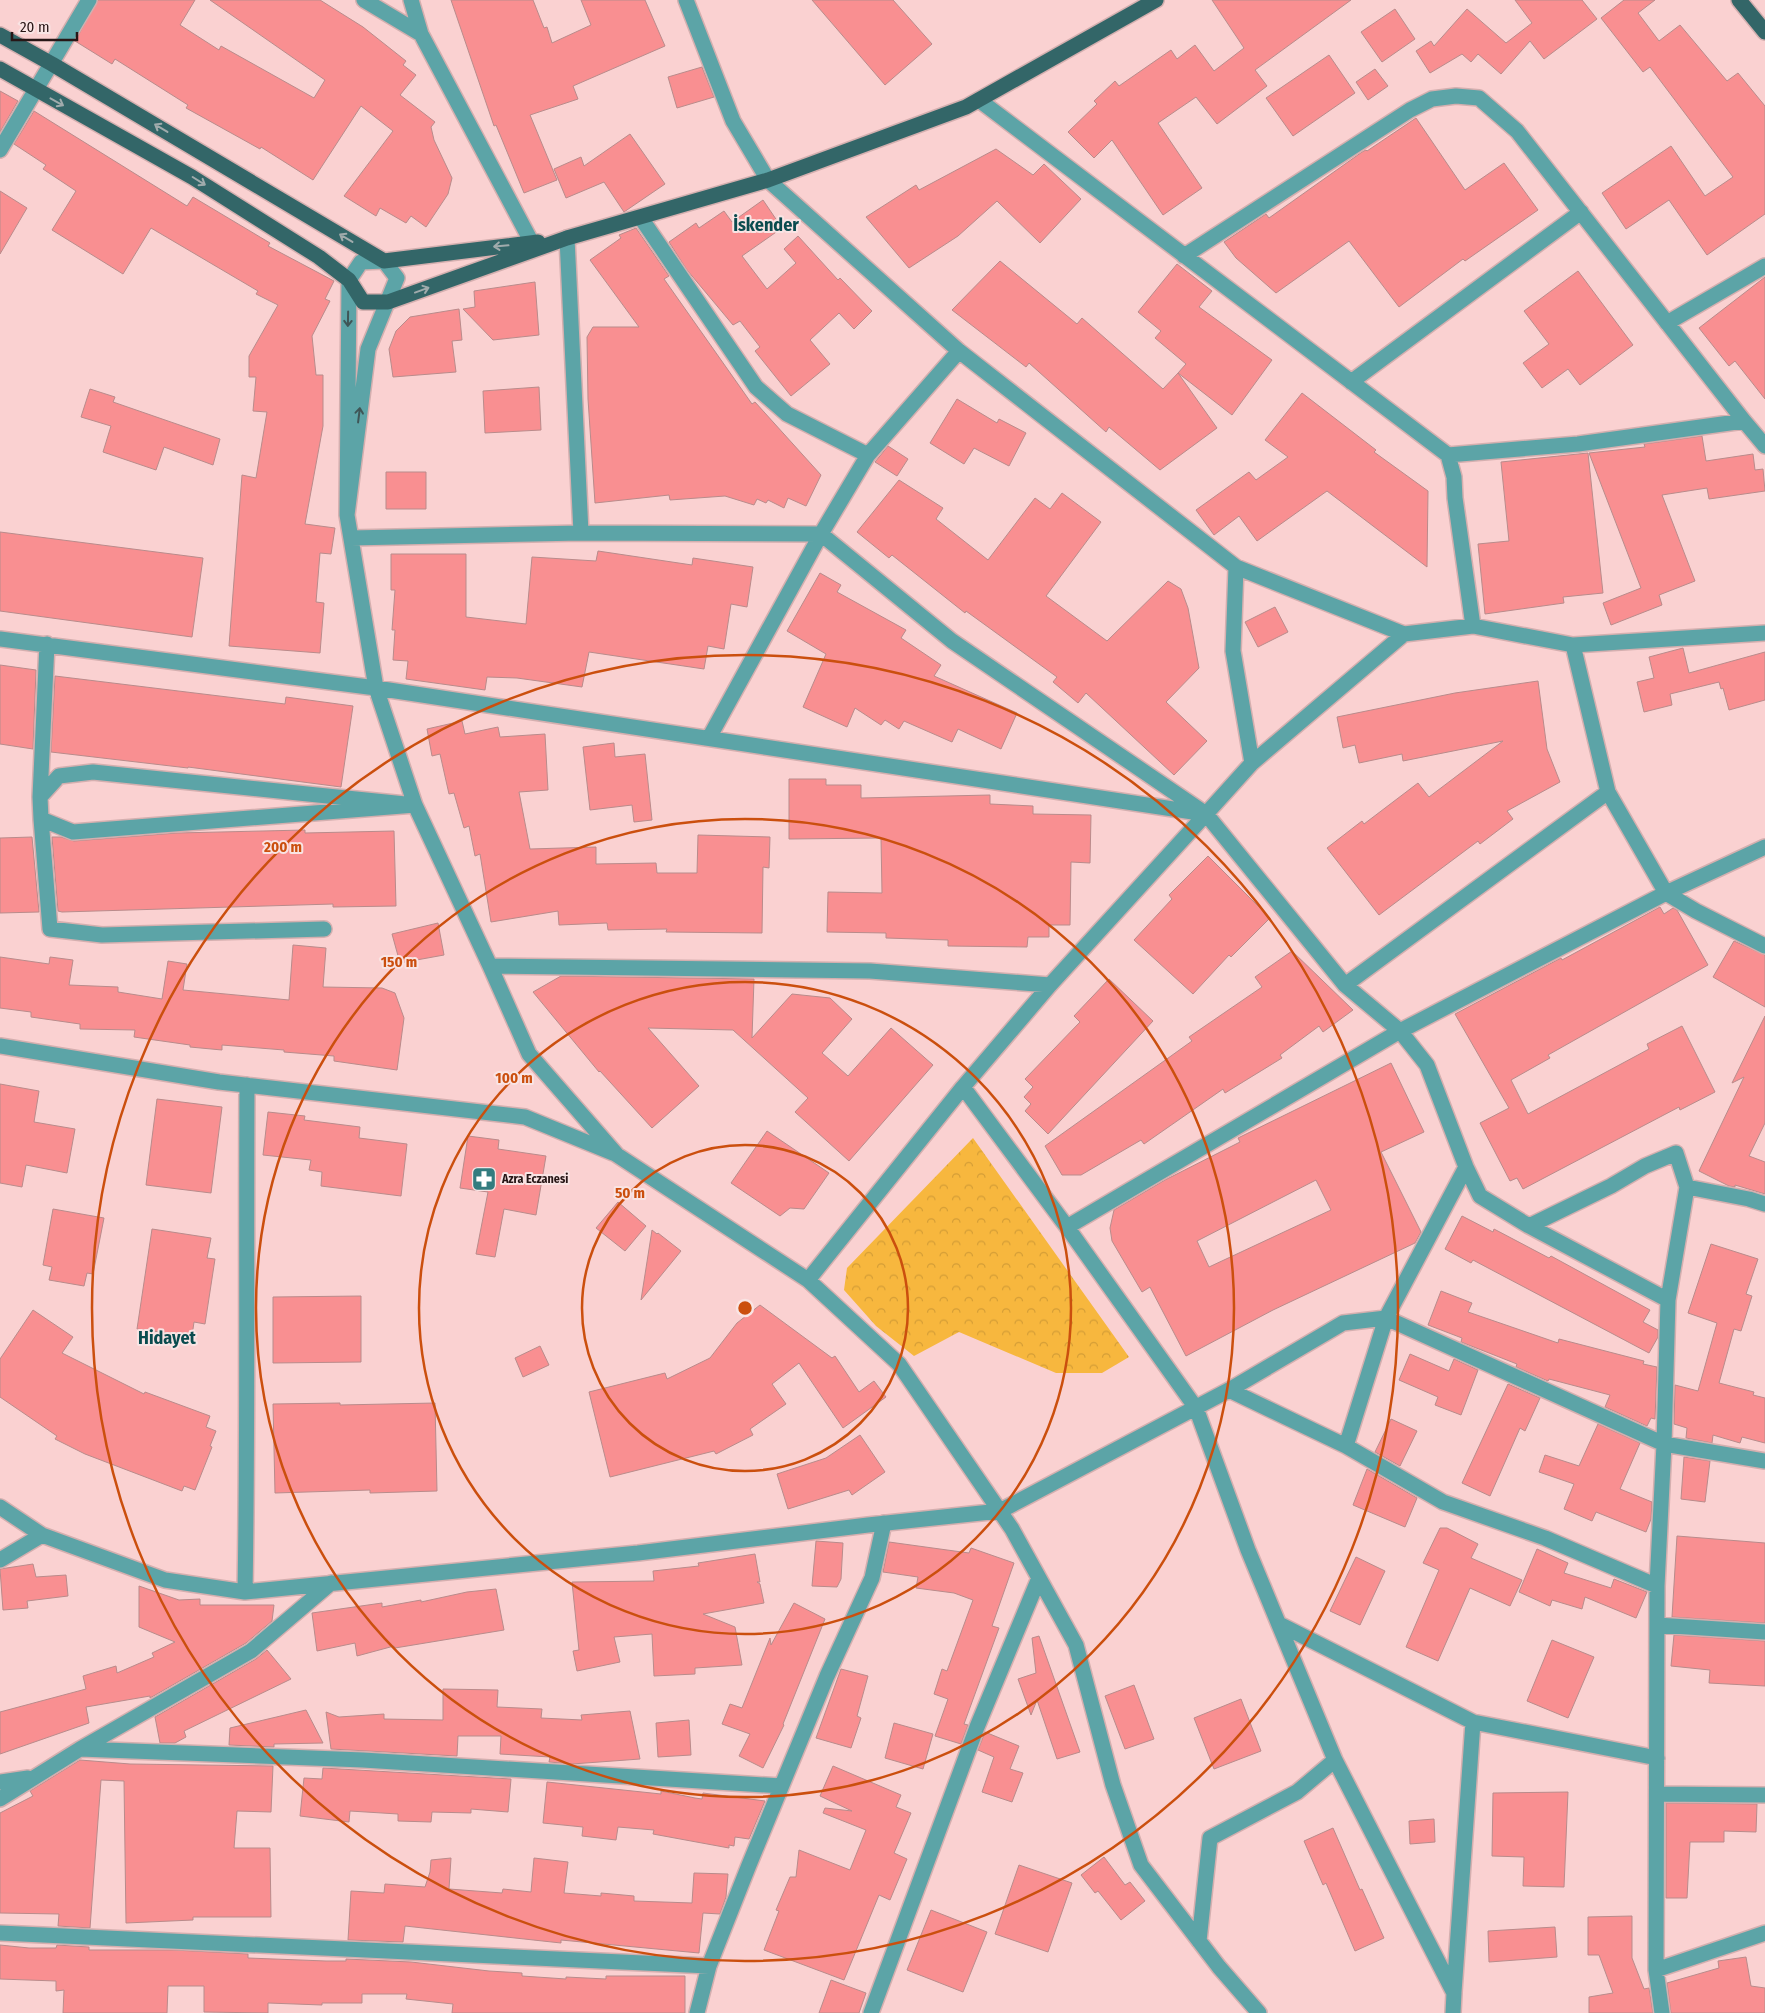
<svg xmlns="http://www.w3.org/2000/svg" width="1765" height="2013" viewBox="0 0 1765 2013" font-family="'Fira Sans Condensed',sans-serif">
  <defs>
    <pattern id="forest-crowns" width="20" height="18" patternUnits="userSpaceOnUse" patternTransform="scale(1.25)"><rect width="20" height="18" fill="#f7b73e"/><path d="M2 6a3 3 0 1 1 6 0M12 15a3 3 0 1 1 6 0" fill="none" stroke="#d49d36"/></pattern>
  </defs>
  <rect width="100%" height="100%" fill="#fad1d1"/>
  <path fill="url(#forest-crowns)" d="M973,1138L1129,1357L1102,1373H1056L959,1332L914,1356L876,1326L844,1290L847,1268Z"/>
  <path fill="#f98f91" stroke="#b98b8b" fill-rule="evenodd" d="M98,0H195L180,25L219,50L221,46L314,98L325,80L210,0H320L363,27L406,61L403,65L416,75L400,95L435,122L431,127L434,140L452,178L448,194L426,227L411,216L406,223L380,208L376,216L344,196L393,131L361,106L313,180L261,147L260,149L186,108L188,105L115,59L112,64L75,41Z
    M451,0H533L544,28L547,27L552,43L591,25L581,0H645L665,46L573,86L578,99L530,115L557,180L524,193L496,125L494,126Z
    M812,0H893L932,44L885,85Z
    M1212,0H1351L1255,70L1267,86L1217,124L1196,97L1158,123L1202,188L1163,215L1112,140L1094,158L1068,132L1097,104L1094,101L1115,81L1119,86L1171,50L1177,59L1195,45L1214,71L1244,48Z
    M1515,0H1582L1597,19L1544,59L1530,41L1501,74L1478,54L1471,62L1462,54L1430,73L1416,51L1431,41L1434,46L1467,9L1506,43L1532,23Z
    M1624,0H1655L1638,13L1659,41L1680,25L1727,81L1738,73L1765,106V214L1707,255L1669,200L1626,229L1602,193L1671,146L1705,196L1733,177L1650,67L1643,72L1601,18Z
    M1395,9L1415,39L1382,62L1361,32Z
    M1329,55L1355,93L1293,136L1266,98Z
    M702,67L714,97L677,108L668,77Z
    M1375,69L1388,86L1368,100L1356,82Z
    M0,91L18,101L0,132Z
    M34,111L187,206L193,197L270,243L268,246L334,281L325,299L330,301L312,336L316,375H323V426L305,524L335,528L331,554L320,553L316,602L324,603L320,653L229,646L242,475L256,478L267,412L253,411L256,377H249V356L278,305L256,294L258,291L151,228L123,274L52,230L76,191L43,169L46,165L14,144Z
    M1416,118L1465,190L1504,163L1538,210L1465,261L1463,259L1399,307L1349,241L1276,293L1236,258L1224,242L1266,214L1269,218L1362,152L1366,150L1367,151Z
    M630,134L665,184L624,212L604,182L566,198L554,169L581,157L584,166Z
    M996,149L1033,175L1044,164L1081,199L1040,243L997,201L958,236L909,268L866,217L916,185L919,190Z
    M0,191L27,208L0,254Z
    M763,200L782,228L742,256L767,289L796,263L784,249L798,236L838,280L840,278L872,311L854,329L839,313L810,340L830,364L791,396L755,351L760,347L740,321L733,325L687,270L669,242L696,223L699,228L724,211L732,222Z
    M636,228L669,276L664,279L752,404L755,402L821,475L806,506L788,498L784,508L768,500L766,503L757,499L754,505L725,496L670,500L669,495L595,503L588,399L587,337L593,327H639L590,260L621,238L619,235Z
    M1000,261L1077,324L1082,318L1163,389L1178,373L1217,428L1160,470L1109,427L1106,432L1029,363L1026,367L952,310Z
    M1177,264L1212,291L1199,307L1272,360L1232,415L1178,373L1186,364L1155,338L1161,331L1138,312Z
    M1578,271L1633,345L1580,385L1568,369L1542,388L1523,363L1549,344L1524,311Z
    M1765,277V399L1735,361L1729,366L1699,328Z
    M535,282L539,335L493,340L463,309L475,307L474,291Z
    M459,309L462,340L452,341L456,372L393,377L389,349L396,331L410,317Z
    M539,387L541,430L485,433L483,391Z
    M90,389L115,397L113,402L220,439L213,465L164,447L156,470L103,452L111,426L81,417Z
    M1302,393L1376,450L1374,452L1428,491L1427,567L1327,491L1257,541L1239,516L1214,535L1196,510L1249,472L1256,480L1288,457L1265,440Z
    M957,399L997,423L999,419L1026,433L1009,466L974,448L964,464L930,443Z
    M1702,436L1706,461L1753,454L1755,470L1763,469L1765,491L1709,499L1707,488L1662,495L1695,581L1659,595L1662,605L1611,625L1603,603L1641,588L1589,453L1645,447L1644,444Z
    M888,446L908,459L897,476L875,462Z
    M1588,453L1603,593L1563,597L1564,603L1485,614L1478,544L1509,541L1501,462Z
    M386,472H426V509H386Z
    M899,480L943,508L936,519L988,560L1035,498L1050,509L1062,493L1101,522L1046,596L1107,641L1168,581L1181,589L1188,608L1199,668L1166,702L1207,741L1174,775L1086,693L1078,703L1053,682L1057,677L966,611L965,613L892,555L889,558L857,532Z
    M0,532L203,558L192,637L0,611Z
    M598,551L692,565L693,558L753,567L747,607L731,604L724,649L708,646L704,669L589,652L582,687L517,678L487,677L485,690L406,679L408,661L393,660L395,630H392L395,590H391V554H466V617L526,624L532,557L596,561Z
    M820,573L841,585L837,592L906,630L901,638L941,665L934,676L1017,713L1001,749L958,729L952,742L904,721L899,729L885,720L881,725L855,708L847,727L803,707L826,654L787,631Z
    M1275,607L1288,632L1258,647L1245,622Z
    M1683,648L1689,673L1765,652V700L1729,710L1723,688L1721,689L1719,682L1670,694L1672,705L1644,712L1637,682L1654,678L1649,657Z
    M0,665L36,670L33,749L0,744Z
    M55,676L285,704L286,697L353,706L341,787L188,767V768L51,752Z
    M1538,681L1547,749L1560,782L1507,811L1513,819L1480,844L1478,841L1379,915L1327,848L1362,821L1364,824L1418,783L1429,797L1503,741L1403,761L1402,754L1359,763L1355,745L1343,748L1337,717L1455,693Z
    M462,721L465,734L498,727L500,737L545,734L548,790L519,792L530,849L596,847V864L656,863L657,873H697L698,835L770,837L769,868L763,867L762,933L666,932L667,929L608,930L607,923L559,925L558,911L491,922L480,854L475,856L469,826L464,828L454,793L449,794L440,754L432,756L427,729Z
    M614,743L615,757L645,754L652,820L634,822L632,805L590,810L583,747Z
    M789,779H826V785H861V798L990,795V804L1033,806V814L1091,815L1090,863L1071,862L1070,925H1049V937H1028L1027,947L948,946V940L886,938V933L827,932L828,892L882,893L881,838L789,839Z
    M305,830V833L394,831L396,906L333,907V904L62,912L58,911L52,837H61L74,841L177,833Z
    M32,837L39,912L0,913V838Z
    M1208,856L1270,918L1231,957L1229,955L1193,994L1134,940L1172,899L1169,895Z
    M1660,907L1664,914L1673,908L1677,910L1708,965L1548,1055L1550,1058L1511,1080L1528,1114L1649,1049L1647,1044L1682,1026L1715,1092L1680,1110L1679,1107L1523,1189L1517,1178L1510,1181L1480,1123L1509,1108L1455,1014L1561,958L1562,960Z
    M438,923L444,955L400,963L392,934Z
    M1734,941L1765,955V1007L1713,977Z
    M293,945L326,948L323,987L382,988L395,993L404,1018L397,1070L334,1061V1056L284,1052V1050L222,1045V1050L190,1047V1045L134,1037L135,1030L80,1029V1024L31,1017V1012L0,1008V957L49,964L50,957L73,960L69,985L118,987V992L162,999L168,961L187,964L183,990L289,1000Z
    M1292,951L1353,1010L1323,1032L1319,1026L1280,1055L1282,1058L1225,1093L1223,1089L1144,1144L1141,1140L1081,1175H1062L1045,1146L1192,1041L1189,1037L1262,987L1255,977Z
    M561,976L754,979L752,1038L792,994L830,998L852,1019L822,1053L848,1076L891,1028L933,1065L849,1161L795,1112L808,1098L733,1030L648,1028L699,1086L652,1128L600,1071L599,1072L533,992Z
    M1109,979L1153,1021L1048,1134L1025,1111L1031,1104L1024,1097L1033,1087L1025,1079L1080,1022L1074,1016Z
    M1765,1016V1123L1749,1156L1765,1162V1194L1735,1185V1187L1729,1186L1699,1171L1744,1077L1732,1083Z
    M1391,1063L1424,1132L1381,1152L1421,1232L1415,1243L1273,1310L1186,1356L1150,1287L1142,1292L1112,1241L1110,1228L1114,1210L1165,1180L1240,1142L1238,1138ZM1316,1180L1331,1210L1209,1267L1197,1241Z
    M0,1084L39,1091L34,1122L75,1129L67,1173L26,1165L22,1187L0,1183Z
    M157,1099L222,1107L211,1193L146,1185Z
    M268,1112L305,1116L304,1120L360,1127L359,1138L407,1144L401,1196L321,1186L322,1172L309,1170L311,1160L263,1155Z
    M767,1131L829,1173L804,1209L790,1208L780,1216L731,1183Z
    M468,1136L499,1140L498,1149L546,1156L536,1215L504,1209L495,1257L476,1254L488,1192L460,1188Z
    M618,1202L646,1226L625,1251L596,1228Z
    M53,1209L104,1218L93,1274L87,1273L84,1286L49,1280L52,1267L43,1265Z
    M1462,1216L1493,1232L1494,1229L1549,1258L1551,1256L1650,1310L1643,1322L1658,1330V1337L1649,1353L1473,1260L1471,1263L1445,1249Z
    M152,1229L211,1238L207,1258L215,1259L205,1324L194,1322L192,1336L137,1329Z
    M652,1230L657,1234L658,1233L681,1251L641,1300Z
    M1711,1244L1758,1259L1746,1294L1752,1296L1741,1331L1734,1329L1719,1383L1754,1392L1753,1395L1765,1398V1443L1742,1437L1740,1443L1713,1435L1712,1443L1686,1438L1687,1428L1674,1424L1675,1385L1698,1391L1717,1323L1688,1313Z
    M1441,1291L1472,1303L1468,1312L1558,1343L1559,1339L1644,1361L1643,1364L1657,1367L1655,1419L1651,1418L1647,1426L1605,1407L1610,1395L1549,1379L1548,1381L1516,1367L1517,1364L1461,1342L1462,1338L1428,1325Z
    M361,1296V1362L273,1363V1297Z
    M760,1305L832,1358L835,1356L859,1392L874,1381L886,1397L843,1428L799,1363L772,1384L786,1404L750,1429L753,1435L716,1454L714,1451L610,1477L589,1392L665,1373L667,1379L710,1358L737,1323Z
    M33,1310L73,1337L62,1353L144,1394L145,1392L210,1416L206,1427L216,1431L210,1446L212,1447L195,1490L184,1486L182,1491L85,1454L55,1439L57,1436L0,1397V1359Z
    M540,1346L549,1365L523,1377L515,1358Z
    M1410,1354L1449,1371L1454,1359L1478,1370L1461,1415L1435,1405L1438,1397L1399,1380Z
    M1508,1384L1540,1398L1525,1431L1520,1428L1490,1496L1462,1483Z
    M340,1403V1405L435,1403L437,1491L370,1493V1490L275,1493L273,1404Z
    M1391,1419L1417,1431L1400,1466L1375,1452Z
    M1598,1424L1640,1443L1620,1489L1652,1502L1651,1519L1646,1532L1596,1512L1592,1521L1564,1509L1574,1484L1539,1472L1545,1455L1579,1466Z
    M860,1435L885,1472L852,1495L849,1490L788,1509L777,1474L826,1458Z
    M1684,1457L1710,1461L1705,1502L1681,1499Z
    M1367,1469L1417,1498L1405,1527L1353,1505Z
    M1440,1528H1447L1478,1544L1471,1558L1522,1580L1510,1606L1470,1588L1438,1661L1406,1647L1439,1570L1423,1563Z
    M1677,1536L1765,1543V1623L1672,1617Z
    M816,1541L843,1543L841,1579L837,1587L812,1586Z
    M889,1542L969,1553L971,1548L1014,1563L992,1626L999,1628L964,1724L968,1725L961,1744L935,1736L948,1699L934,1694L942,1669L947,1671L973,1600L954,1593L916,1588L918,1577L883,1572Z
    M1537,1549L1568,1563L1564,1573L1611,1588L1614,1579L1647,1592L1636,1618L1585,1597L1582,1609L1552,1600L1550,1606L1519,1592Z
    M755,1554L760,1582H757L760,1584L764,1603L703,1614L735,1627L742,1665L695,1668V1674L654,1676L652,1634L614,1637L620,1662L577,1671L573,1651L579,1650L572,1582L654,1581L653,1571L699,1566L698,1563Z
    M1356,1557L1385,1571L1360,1625L1330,1611Z
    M33,1564L36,1577L66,1575L68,1596L27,1601L28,1608L3,1610L0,1569Z
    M139,1586L179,1600L200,1599V1605H274L272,1621L246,1643L150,1698V1696L86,1707L89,1723L0,1754V1712L86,1689L83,1676L116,1666L117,1673L154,1657L152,1653L175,1642L139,1627Z
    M496,1589L504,1630L395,1648L394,1646L357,1656L355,1643L317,1651L312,1613L382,1603V1607L421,1600V1602L467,1592Z
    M794,1603L825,1619L783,1724L784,1725L763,1768L739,1756L750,1734L722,1724L730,1704L742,1708L770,1638L771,1645Z
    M1674,1635L1765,1641V1686L1709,1683L1710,1670L1671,1666Z
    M1039,1636L1080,1752L1057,1759L1037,1700L1031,1715L1018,1679L1036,1673L1032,1638Z
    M1552,1640L1594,1657L1568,1718L1527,1701Z
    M267,1650L291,1679L184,1731L186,1737L175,1743H160L155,1717L256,1659Z
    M841,1669L868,1676L857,1716L861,1718L851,1748L816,1738Z
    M1134,1685L1154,1739L1125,1749L1105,1696Z
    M443,1689L498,1690L497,1707L542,1709L541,1718L582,1720L581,1715L630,1711L640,1759L572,1764L549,1762L550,1757L500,1754L501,1736H458L457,1756L331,1749L326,1712L339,1717L384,1714V1719L443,1720Z
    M1241,1699L1261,1751L1214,1769L1194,1718Z
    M306,1710L323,1743L274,1744V1747L229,1745L230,1728Z
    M689,1720L691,1755L658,1757L656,1723Z
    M894,1723L933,1734L923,1769L885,1758Z
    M985,1732L1019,1746L1010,1769L1023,1773L1012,1802L982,1792L994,1757L978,1750Z
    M80,1760L130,1764L273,1766L271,1812L237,1811L234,1848H270L271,1917H193V1920L126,1923L124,1781L101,1780L90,1928L58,1926L59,1914L0,1913V1813L33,1796L30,1791Z
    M833,1766L901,1795L896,1807L911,1813L894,1853L907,1859L890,1900L879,1895L844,1980L764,1950L779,1911L776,1910L790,1877H796L799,1850L850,1870L866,1830L823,1813L825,1808L852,1811L820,1796Z
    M323,1768L511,1779L508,1812L471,1809V1813L432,1812L431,1822L398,1821V1814L350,1811L349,1822L300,1816L304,1778L322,1779Z
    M547,1782L661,1794V1791L695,1798L702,1799L703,1793L765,1801L749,1839L735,1837L734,1846L729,1845V1848L653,1834L654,1830L618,1827L616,1840L582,1836L583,1827L543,1823Z
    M1568,1792L1564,1887L1523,1886L1524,1857L1492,1856L1493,1793Z
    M1666,1803L1757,1804L1756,1832L1724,1831V1842H1690L1687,1898H1666Z
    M1434,1819L1435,1842L1410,1844L1409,1821Z
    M1333,1828L1360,1890L1362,1889L1384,1938L1355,1951L1326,1883L1323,1885L1304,1841Z
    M1104,1857L1125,1885L1130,1882L1145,1901L1121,1920L1098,1891L1095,1893L1081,1875Z
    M451,1858L449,1889L502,1893L503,1889L531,1892L534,1858L568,1862L564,1893L601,1896V1893L634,1896V1901L692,1903L694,1873L728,1874L726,1897L720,1914L703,1913L699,1953L561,1940V1943L405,1926L403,1942L348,1940L351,1891L384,1893L385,1884L425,1887L430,1872L431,1860Z
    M1019,1865L1072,1883L1048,1952L995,1934Z
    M931,1910L987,1932L963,1992L907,1970Z
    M1632,1916V1958L1644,1989L1649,1988L1653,2013H1589V1997L1613,1993L1599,1955H1588V1917Z
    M1555,1927L1557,1957L1489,1962L1488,1931Z
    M0,1945L29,1948H56L57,1945L89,1947V1950H174L248,1954V1958L326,1961H346V1959L411,1962L489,1971L522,1973V1976L566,1979V1977L606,1979V1976H685V2013H452L453,2004L406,1999L407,1994H362V2003H322V2005L268,2003V2013L204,2012V1986H168L167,2013H63L64,1990L56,1991V1981L0,1979Z
    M1746,1957L1751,1986L1765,1988V2013H1671L1667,1983L1719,1968L1718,1961Z
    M831,1980L866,1993L859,2013H819Z"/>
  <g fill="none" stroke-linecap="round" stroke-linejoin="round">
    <defs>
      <path id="minor" d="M364,0L421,34L532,243
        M411,0L421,34
        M686,0L733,121L768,180L959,351L1236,567L1404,634L1473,626L1573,645
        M979,100L1448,455L1454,477L1455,498L1473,626
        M0,150L89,0
        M641,218L756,387L787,414L868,455
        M567,238L581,533
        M1184,256L1410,110L1432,99L1456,96L1479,98L1517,131L1744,421
        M1667,323L1765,266
        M1351,382L1581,212
        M1448,455L1578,444L1744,421L1765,446
        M347,515L368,349L397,278L384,261L361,262L349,280L347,515L376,688L415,805L490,966L529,1054L617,1155L808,1280L899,1364L1012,1529L1076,1645L1113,1785L1141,1865L1219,1967L1259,2013
        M351,538L581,533L821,534L952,641L1206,814L1252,763L1233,651L1236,567
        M1765,633L1573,645L1608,792L1666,893L1765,847
        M0,639L376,688L1206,814L1345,985L1400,1031L1427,1065L1466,1167L1480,1196L1529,1226L1668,1300L1664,1444L1657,1586L1656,1970L1662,2013
        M709,738L821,534L868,455L959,351
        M1252,763L1404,634
        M93,772L415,805L73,832L41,819L40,797L59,776Z
        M40,797L47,644
        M41,819L50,929L102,935L324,929
        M490,966L870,971L1050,985
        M1345,985L1608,792
        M0,1046L219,1082L525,1117L613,1153
        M963,1087L1067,1227L1196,1408L1248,1550L1335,1760L1454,1993L1453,2013
        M1466,1167L1386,1318L1346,1446L1443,1502L1545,1538L1657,1586
        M1529,1226L1611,1186L1645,1166L1676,1153L1687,1187
        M1067,1227L1400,1031L1666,893L1696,911L1765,946
        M808,1280L963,1087L1050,985L1206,814
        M1668,1300L1687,1187L1749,1199L1765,1204
        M1229,1390L1346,1446
        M0,1507L42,1535L165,1580L245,1592L638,1553L868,1525L1000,1511L1229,1390L1343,1323L1386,1318L1664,1444L1765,1461
        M0,1560L42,1535
        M245,1592C248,1423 246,1254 247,1085
        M1279,1624L1473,1722L1657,1758
        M1657,1625L1765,1632
        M80,1749L251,1651L331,1583
        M0,1782L28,1778
        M1657,1794L1765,1795
        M0,1799L80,1749L363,1760L781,1786
        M0,1933L709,1966
        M1199,1941L1210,1838L1297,1792L1335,1760
        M1656,1970L1765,1933
        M1454,1992L1473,1722
        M697,2013L709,1966L749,1865L827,1676L872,1578L884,1523
        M871,2013L977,1727L1039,1578"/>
      <path id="major" d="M1739,0L1765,32
        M0,35L52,64L384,261L538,242
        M0,69L192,177L319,257L349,280L363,302H388L567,238L768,180L966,107L1156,0"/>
    </defs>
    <use href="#minor" stroke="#d4afaf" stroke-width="18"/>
    <use href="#major" stroke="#d4afaf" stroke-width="18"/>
    <use href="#minor" stroke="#5ca4a7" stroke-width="15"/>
    <use href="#major" stroke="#336668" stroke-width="15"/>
  </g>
  <defs><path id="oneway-shaft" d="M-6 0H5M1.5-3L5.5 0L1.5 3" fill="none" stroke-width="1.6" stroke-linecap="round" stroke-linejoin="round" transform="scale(1.25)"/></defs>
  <g stroke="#a0abac">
    <use href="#oneway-shaft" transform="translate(57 102) rotate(29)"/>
    <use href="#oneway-shaft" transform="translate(161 128) rotate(-149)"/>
    <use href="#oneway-shaft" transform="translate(199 181) rotate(32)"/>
    <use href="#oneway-shaft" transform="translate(346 238) rotate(-149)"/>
    <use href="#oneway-shaft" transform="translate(501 246) rotate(175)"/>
    <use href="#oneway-shaft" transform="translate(422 290) rotate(-20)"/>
  </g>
  <g stroke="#3f5657">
    <use href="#oneway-shaft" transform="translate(348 319) rotate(91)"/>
    <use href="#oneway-shaft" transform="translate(359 415) rotate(-83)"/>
  </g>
  <g fill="none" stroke="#cb4f0e" stroke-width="2.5">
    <circle cx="745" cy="1308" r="163"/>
    <circle cx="745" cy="1308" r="326"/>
    <circle cx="745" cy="1308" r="489"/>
    <circle cx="745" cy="1308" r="653"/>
  </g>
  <defs>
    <symbol id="pharmacy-square" viewBox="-11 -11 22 22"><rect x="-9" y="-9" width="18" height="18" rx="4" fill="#337c7f" stroke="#f9e4e4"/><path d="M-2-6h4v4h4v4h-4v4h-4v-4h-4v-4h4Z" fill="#fff"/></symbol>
  </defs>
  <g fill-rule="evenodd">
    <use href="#pharmacy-square" x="470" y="1165" width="28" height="28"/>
  </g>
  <g text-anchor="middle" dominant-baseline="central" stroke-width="4" stroke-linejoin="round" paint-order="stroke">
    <g font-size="12" font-weight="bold" fill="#271616" stroke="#f9e4e4" text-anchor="start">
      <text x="502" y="1179">Azra Eczanesi</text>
    </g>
    <g font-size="18" font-weight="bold" fill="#0a4b4e" stroke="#f9e4e4">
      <text x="766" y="225">İskender</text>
      <text x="167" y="1338">Hidayet</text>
    </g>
  </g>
  <circle cx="745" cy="1308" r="8" fill="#cb4f0e" stroke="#f9e4e4" stroke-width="2.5"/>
  <g font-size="15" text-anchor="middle" font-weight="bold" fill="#cb4f0e" stroke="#f9e4e4" stroke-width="4" stroke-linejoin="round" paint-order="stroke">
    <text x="283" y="852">200 m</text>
    <text x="399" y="967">150 m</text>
    <text x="514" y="1083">100 m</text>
    <text x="630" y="1198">50 m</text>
  </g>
  <path d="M12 32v8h65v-8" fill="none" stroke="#271616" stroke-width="2.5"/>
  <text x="20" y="32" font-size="15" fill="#271616" stroke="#f9e4e4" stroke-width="4" paint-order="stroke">20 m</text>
</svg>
